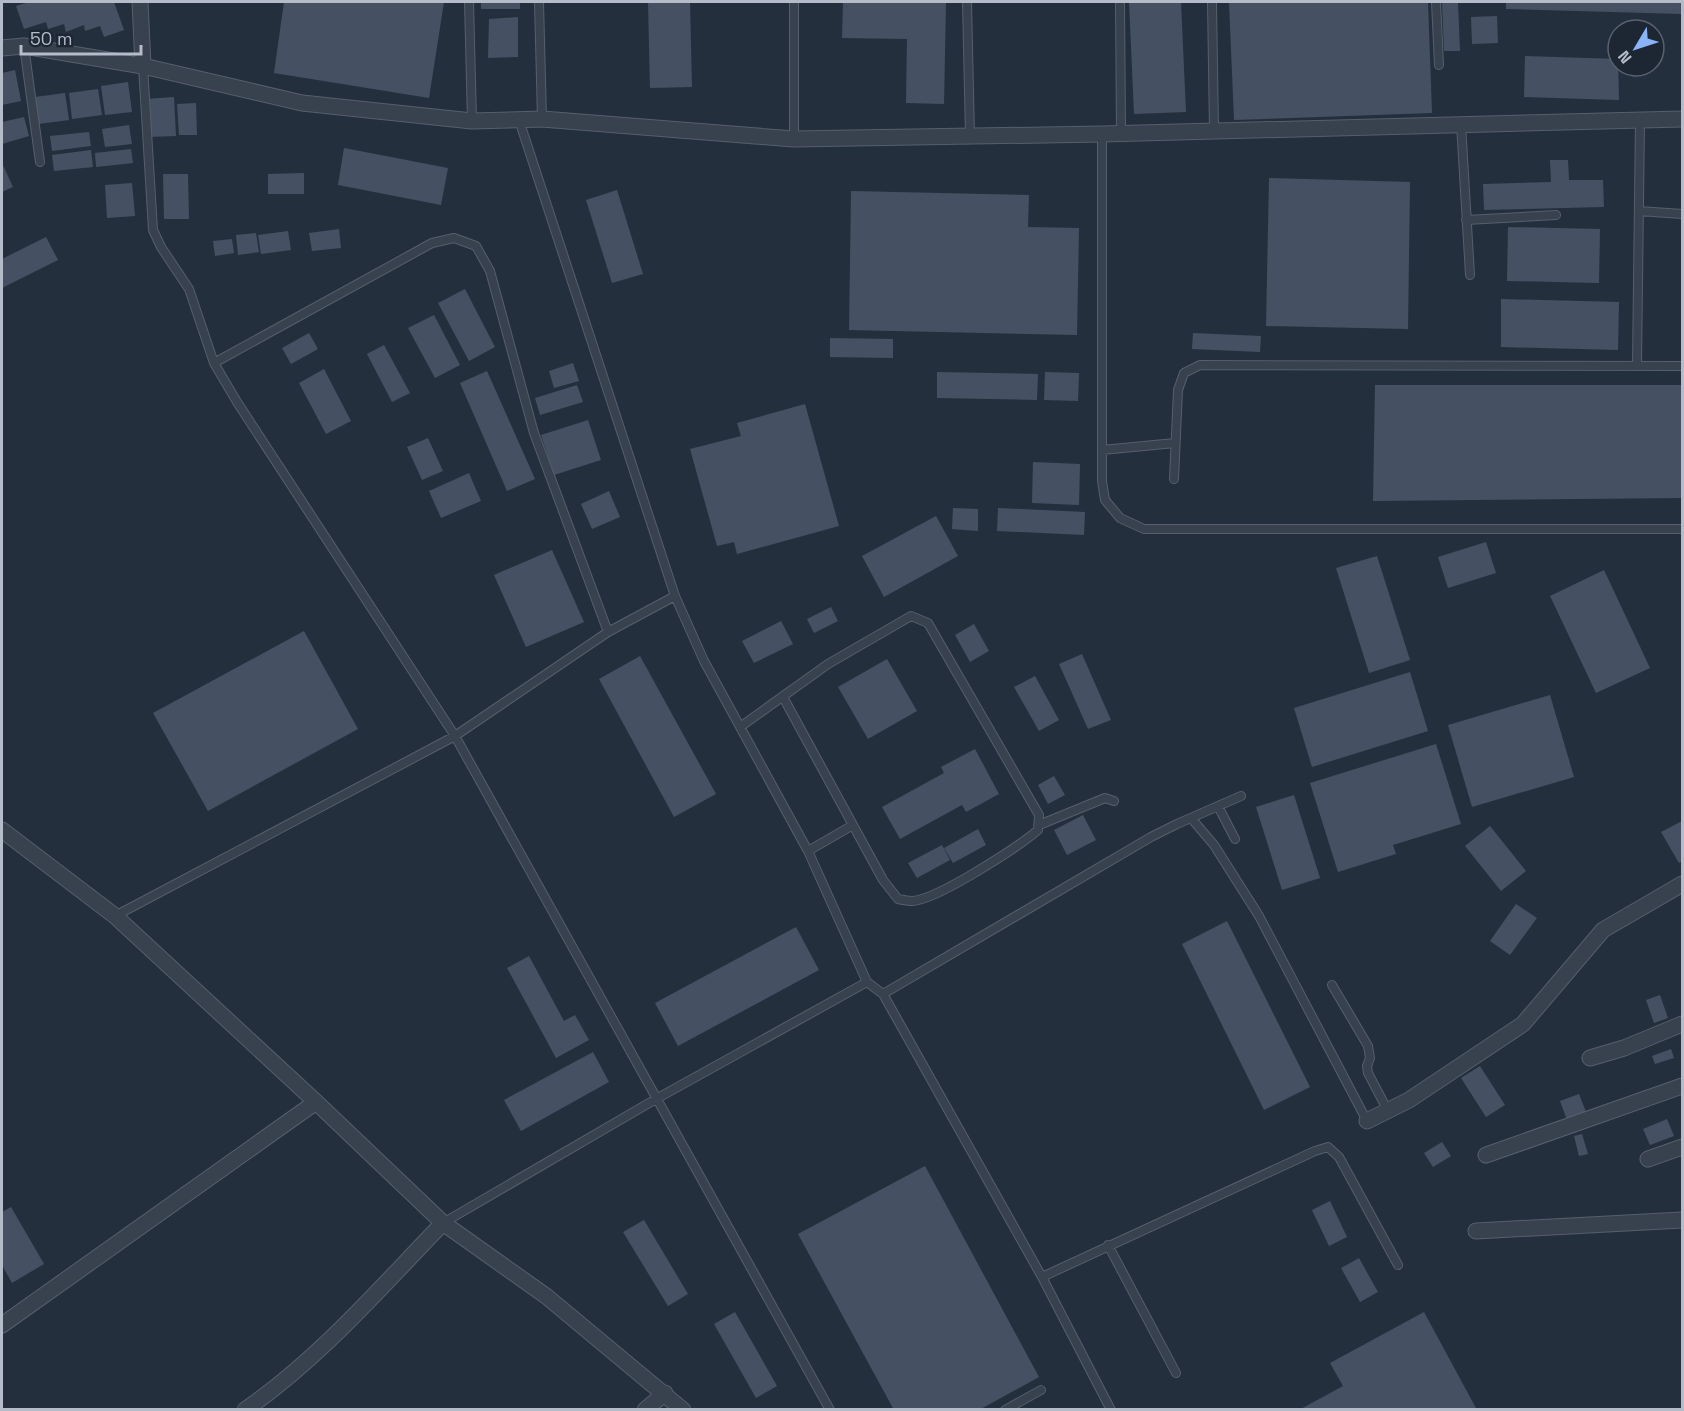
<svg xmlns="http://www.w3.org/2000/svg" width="1684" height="1411" viewBox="0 0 1684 1411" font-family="'Space Grotesk',sans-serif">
  <rect width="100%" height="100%" fill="#242f3e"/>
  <path fill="#455162" d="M29,2H114L124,30L104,37L100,26L85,31L84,25L66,32L64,24L48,29L46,22L24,29L16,6Z
    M284,2H444L429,98L274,73Z
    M481,2H520V9H481Z
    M648,2H690L692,87L650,88Z
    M843,2H946L944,104L906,103L907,39L842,38Z
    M1129,2H1181L1186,112L1134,114Z
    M1229,2H1428L1432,113L1234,120Z
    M1442,2H1458L1460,51H1444Z
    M1506,2H1682V14L1506,9Z
    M1497,16L1498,43L1472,44L1471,17Z
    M518,17V57L488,58L489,19Z
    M1525,56L1618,59L1619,100L1524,97Z
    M15,70L21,101L2,105V73Z
    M128,82L132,112L105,115L101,86Z
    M98,89L102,115L72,119L69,93Z
    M65,93L69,120L38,124L35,97Z
    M174,97L176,136L148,137L146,99Z
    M196,103L197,135H179L177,104Z
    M24,117L29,136L2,144V122Z
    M129,125L132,144L105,147L102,129Z
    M89,132L91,146L52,151L50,136Z
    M344,148L448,168L441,205L338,185Z
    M131,149L133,163L96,167L95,153Z
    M91,150L93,167L54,171L52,155Z
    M1550,160H1568L1569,180H1603L1604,207L1484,210L1483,184L1551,182Z
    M2,163L13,187L2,192Z
    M304,173V194H268V174Z
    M163,174H188L189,219H164Z
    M1269,178L1410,182L1408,329L1266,326Z
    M132,183L135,216L107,218L105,185Z
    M617,190L643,274L612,283L586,200Z
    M851,191L1029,195L1028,227L1079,228L1077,335L849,330Z
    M1508,227L1600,229L1599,283L1507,281Z
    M339,229L341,248L312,251L309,233Z
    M288,231L291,250L261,254L258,235Z
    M256,233L259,252L238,255L236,235Z
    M46,237L58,260L2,288V259Z
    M232,239L234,253L215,256L213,241Z
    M465,289L495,347L469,361L438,303Z
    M1501,299L1619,302L1618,350L1501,347Z
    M434,315L460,365L435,378L408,328Z
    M309,333L318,349L291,364L282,348Z
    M1193,333L1261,336L1260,352L1192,349Z
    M830,338L893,339V358L830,357Z
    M384,345L410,393L392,402L367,354Z
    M573,363L579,381L554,388L549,371Z
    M324,369L351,421L326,434L299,383Z
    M487,371L535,479L507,491L460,383Z
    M937,372L1038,374L1037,400L937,398Z
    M1045,372L1079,373L1078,401L1044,400Z
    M577,385L583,402L540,415L535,398Z
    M1375,385H1682V498L1373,501Z
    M805,404L839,526L737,554L734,542L717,546L690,449L741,436L737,423Z
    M588,420L601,460L554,475L541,435Z
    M428,438L443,471L422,480L407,447Z
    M1033,462L1080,464L1079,505L1032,503Z
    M469,473L481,501L441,518L429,491Z
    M609,491L620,517L592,529L581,504Z
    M953,508L978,509V531L952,529Z
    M998,508L1085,512L1084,535L997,531Z
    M936,516L958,556L884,597L862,556Z
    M1486,542L1496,573L1448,588L1438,557Z
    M552,550L584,622L526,647L494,575Z
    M1377,556L1410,660L1369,673L1336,568Z
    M1604,570L1650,668L1596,693L1550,596Z
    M831,607L838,621L814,633L807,619Z
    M781,621L793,644L754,663L742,641Z
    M974,624L989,651L970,662L955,635Z
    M304,631L358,729L208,811L153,713Z
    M1082,654L1111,720L1088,729L1059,664Z
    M640,656L716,794L674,817L599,679Z
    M887,659L917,711L868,739L838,687Z
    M1410,672L1428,731L1312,767L1294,708Z
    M1035,676L1059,720L1039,731L1014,687Z
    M1550,695L1574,777L1472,807L1448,725Z
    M1436,744L1461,824L1393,845L1396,854L1338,872L1310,783Z
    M975,749L999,794L966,812L962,805L900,839L882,807L944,773L941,767Z
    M1054,776L1065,795L1048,804L1038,785Z
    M1294,795L1320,878L1282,890L1256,807Z
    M1083,815L1096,840L1067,855L1054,830Z
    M1682,821V861L1679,863L1661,832Z
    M1490,826L1526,871L1501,891L1465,846Z
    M978,829L986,845L953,863L944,848Z
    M942,845L950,860L917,878L908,863Z
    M1516,904L1537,918L1510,955L1490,941Z
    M1227,921L1310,1087L1264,1110L1182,944Z
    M796,927L819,970L678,1046L655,1003Z
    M529,956L564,1021L575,1015L589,1040L556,1058L507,968Z
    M1660,995L1668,1018L1654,1023L1646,1000Z
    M1671,1049L1674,1058L1655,1064L1652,1056Z
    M593,1052L609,1082L521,1131L504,1100Z
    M1480,1066L1505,1105L1486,1117L1461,1078Z
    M1579,1094L1586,1112L1567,1120L1560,1101Z
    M1667,1119L1674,1136L1650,1145L1643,1129Z
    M1582,1134L1588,1154L1579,1156L1574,1136Z
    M1442,1142L1451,1156L1433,1167L1424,1153Z
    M925,1166L1039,1377L979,1410H894L798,1234Z
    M1330,1201L1347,1237L1329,1246L1312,1210Z
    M11,1207L44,1264L12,1283L2,1265V1212Z
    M644,1220L688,1294L668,1306L623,1232Z
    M1359,1258L1378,1292L1360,1302L1341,1268Z
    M735,1312L777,1386L756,1398L714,1324Z
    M1424,1312L1477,1410H1299L1343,1386L1330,1363Z"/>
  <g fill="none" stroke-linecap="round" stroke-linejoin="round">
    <defs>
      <path id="lane" d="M469,2L472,121
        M539,2L542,119
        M967,2L970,136
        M1120,2L1121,133
        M1212,2L1214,131
        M1436,2L1439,65
        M24,46L40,162
        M143,66L153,230L161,247L189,289L214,363L237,402L455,736L830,1410
        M519,120L675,596L704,661L808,851L867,982L883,994L1042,1277L1111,1410
        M1461,124L1470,275
        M1102,134V481L1105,500L1120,518L1144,529H1682
        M794,139V2
        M1639,211L1682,214
        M1466,220L1556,215
        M214,363L432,243L454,238L476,246L490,271L534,433L608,632
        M1637,365L1640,120
        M1102,450L1175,443
        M1174,479L1178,390L1184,373L1200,365L1682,366
        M740,727L828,664L911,616L928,623L1039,815L1038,830C1018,847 937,900 912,901C908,901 903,900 898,899L883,880L783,697
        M1218,806L1235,839
        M1191,818L1214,845L1259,916L1367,1121
        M1039,825L1105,798L1114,801
        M808,851L853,825
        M115,916L455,736L608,632L675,596
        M1332,985L1368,1046L1370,1058L1367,1066L1368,1073L1388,1111
        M883,994L1151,837L1177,824L1241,796
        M443,1223L656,1099L867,982
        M1108,1245L1176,1373
        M1042,1277L1315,1151L1328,1147L1339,1157L1398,1265
        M1005,1410L1041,1390"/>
      <path id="street" d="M140,2L143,66
        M2,48L24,46L143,66L302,103L472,121L542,119L794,139L1102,134L1682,119
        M2,830L115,916L316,1102L443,1223L546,1296L683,1410
        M1590,1058L1624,1048L1682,1024
        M1367,1121L1409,1100L1523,1024L1603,930L1682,884
        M1486,1155L1682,1086
        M1648,1159L1682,1147
        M1476,1231L1682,1220
        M2,1325L316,1102
        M245,1410C320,1358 380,1288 443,1223
        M645,1410L665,1393"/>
    </defs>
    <use href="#lane" stroke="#565f6c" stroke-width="10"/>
    <use href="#street" stroke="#565f6c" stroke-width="17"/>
    <use href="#lane" stroke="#38414e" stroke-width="8"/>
    <use href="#street" stroke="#38414e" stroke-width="15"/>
  </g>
  <rect width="1684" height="1411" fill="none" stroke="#b4bcc9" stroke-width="6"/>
  <g transform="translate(1636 48) rotate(231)"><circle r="28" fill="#1d2633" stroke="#59626f" stroke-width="1.5"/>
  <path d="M0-4.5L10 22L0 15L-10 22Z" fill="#8ab4f8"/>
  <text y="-9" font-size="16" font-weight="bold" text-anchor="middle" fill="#b4bcc9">N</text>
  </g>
  <path d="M21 45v9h120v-9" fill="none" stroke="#b4bcc9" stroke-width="3"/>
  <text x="30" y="45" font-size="18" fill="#b4bcc9" stroke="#1d2633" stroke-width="4.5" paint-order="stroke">50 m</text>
</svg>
